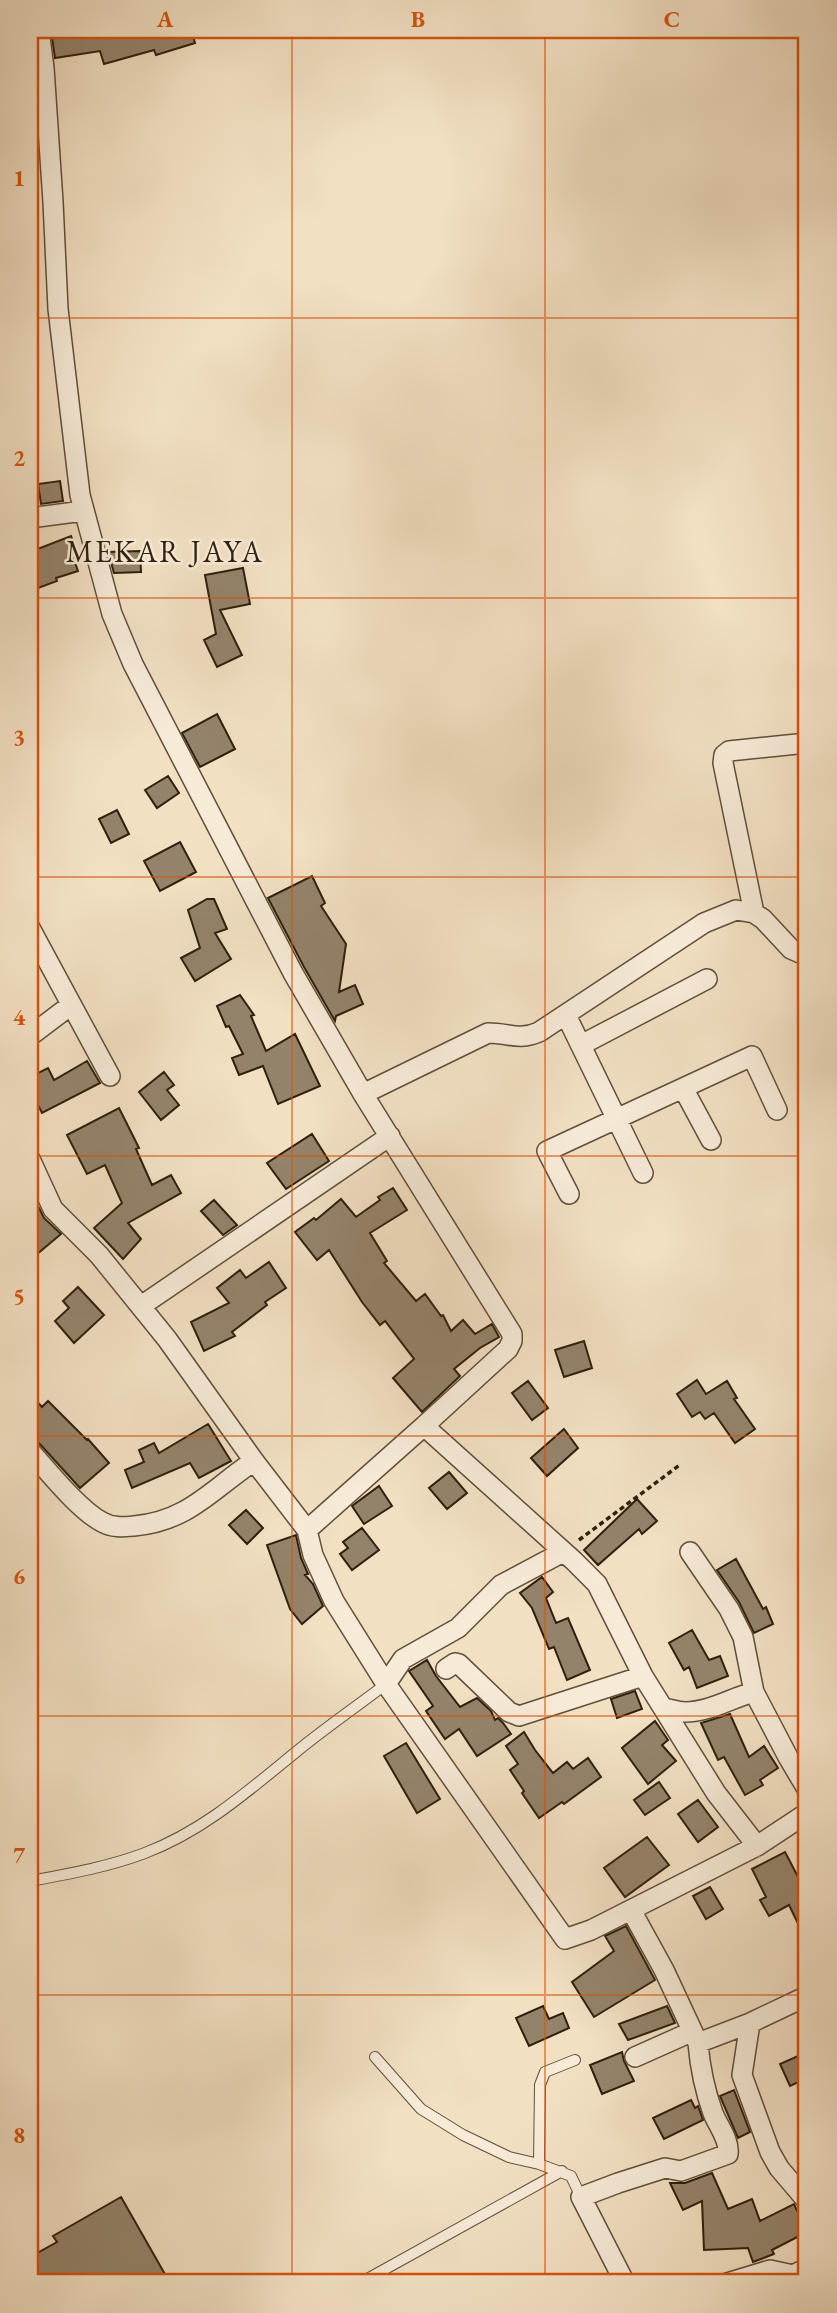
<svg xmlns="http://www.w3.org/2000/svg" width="837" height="2313" viewBox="0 0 837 2313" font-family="'EB Garamond',serif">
  <rect width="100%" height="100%" fill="#f2e0c3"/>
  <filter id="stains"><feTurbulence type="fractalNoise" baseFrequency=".00286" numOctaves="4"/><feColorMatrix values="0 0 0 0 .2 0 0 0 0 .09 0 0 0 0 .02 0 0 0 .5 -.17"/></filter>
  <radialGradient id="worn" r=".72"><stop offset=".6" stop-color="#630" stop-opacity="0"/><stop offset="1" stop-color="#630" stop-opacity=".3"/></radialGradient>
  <path fill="#94836b" stroke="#2f1f0c" stroke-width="2" d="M51,30H153L154,36L173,30H191L195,43L156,55L154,50L104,64L100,51L55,58Z
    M60,481L63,501L41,504L38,484Z
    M71,536L78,555L73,557L78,571L56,578L57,581L30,591V552Z
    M140,551L141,572L114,573L108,552Z
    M243,568L250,604L220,610L242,655L217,667L204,640L216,634L205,575Z
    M217,714L235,749L200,767L182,733Z
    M168,776L179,793L157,808L145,790Z
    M117,810L129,834L111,843L99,819Z
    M180,842L196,872L160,891L144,861Z
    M312,876L325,903L321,906L346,944L339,992L355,985L363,1004L336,1016L335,1021L304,967L268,898Z
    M207,899H214L227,929L215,933L231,959L195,981L181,958L200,948L188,910Z
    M240,995L254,1015L251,1016L266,1051L295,1034L320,1086L278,1104L263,1066L239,1075L232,1058L243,1054L229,1026L226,1027L217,1006Z
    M87,1061L100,1083L42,1113L30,1089V1077L48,1068L54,1080Z
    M164,1072L174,1085L167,1090L179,1105L161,1120L139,1092Z
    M119,1108L139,1148L136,1149L152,1185L171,1175L181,1193L128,1223L141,1239L123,1259L94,1228L122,1203L105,1165L87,1174L67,1135Z
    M312,1134L329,1161L286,1189L267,1163Z
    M393,1188L407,1210L370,1233L387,1261L384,1263L416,1301L425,1294L441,1316L443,1315L451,1331L463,1320L475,1334L492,1324L499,1337L480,1348L454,1369L460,1376L422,1412L393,1378L414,1359L385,1321L380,1325L362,1302L329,1250L317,1260L295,1232L314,1218L316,1220L341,1199L356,1217L380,1200L378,1197Z
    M214,1200L237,1225L223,1235L201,1211Z
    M39,1208L44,1218L61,1234L30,1260V1215Z
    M269,1262L286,1288L265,1302L267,1305L232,1332L235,1336L204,1351L191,1322L229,1303L217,1288L240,1270L246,1278Z
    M78,1287L104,1315L74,1343L55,1321L69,1308L63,1301Z
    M584,1341L592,1368L564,1377L555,1350Z
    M697,1380L706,1394L727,1381L737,1398L734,1399L755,1429L735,1443L714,1413L705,1419L700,1412L692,1417L677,1394Z
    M528,1381L548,1408L532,1420L512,1393Z
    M30,1394L42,1407L48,1401L87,1440L88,1439L109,1463L80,1488L39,1443L30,1439Z
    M208,1424L231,1461L199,1478L190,1463L132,1488L125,1470L144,1462L139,1450L154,1443L159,1453Z
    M564,1429L578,1448L547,1476L531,1458Z
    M449,1472L467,1493L447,1509L429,1488Z
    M379,1486L392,1506L364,1524L352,1506Z
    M637,1499L657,1521L642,1534L639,1529L598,1565L584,1550Z
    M246,1510L263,1528L247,1544L229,1525Z
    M362,1528L379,1550L352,1570L340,1554L348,1548L343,1542Z
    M296,1535L301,1558L308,1574L305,1575L313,1584L323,1606L302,1624L290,1609L267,1545Z
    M736,1559L763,1609L766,1607L773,1624L754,1633L739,1602L717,1570Z
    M542,1577L553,1592L546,1598L556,1623L568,1618L590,1670L567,1680L554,1647L549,1649L532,1608L520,1593Z
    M692,1630L709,1660L720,1656L728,1676L697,1688L689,1667L684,1670L669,1643Z
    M427,1660L436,1676L460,1707L477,1698L491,1711L495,1720L498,1718L503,1723L511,1734L477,1756L459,1729L445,1739L426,1711L433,1706L409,1671Z
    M635,1691L642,1709L617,1718L611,1699Z
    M730,1714L749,1757L764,1746L778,1768L760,1780L763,1785L745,1795L724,1757L718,1760L701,1723Z
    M655,1721L668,1740L662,1745L676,1761L648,1784L622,1748Z
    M524,1732L535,1750L553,1773L567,1762L573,1769L588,1758L601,1777L564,1804L562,1802L539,1818L522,1793L524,1791L510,1770L518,1764L506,1746Z
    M406,1743L440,1799L417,1813L384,1756Z
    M659,1782L670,1798L645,1815L634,1800Z
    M698,1800L718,1827L698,1842L678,1814Z
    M647,1837L669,1865L625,1897L604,1868Z
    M785,1852L807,1894V1942L789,1905L769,1916L760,1900L766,1897L752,1869Z
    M710,1887L723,1909L706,1919L693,1896Z
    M626,1926L655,1980L594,2017L572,1982L614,1951L605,1936Z
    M543,2006L549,2019L563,2013L569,2028L529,2046L516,2018Z
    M667,2006L675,2023L628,2040L619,2024Z
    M622,2052L624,2061L634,2081L602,2094L590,2065Z
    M807,2052V2078L790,2086L780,2064Z
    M734,2090L750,2132L738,2138L720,2096Z
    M691,2100L695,2108L698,2106L703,2120L664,2139L653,2118Z
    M712,2173L728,2209L752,2199L760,2221L794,2204L807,2232L772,2250L774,2254L753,2262L748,2248L704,2250L702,2201L683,2210L670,2183H685Z
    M121,2197L170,2283H30V2257L57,2242L53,2236Z"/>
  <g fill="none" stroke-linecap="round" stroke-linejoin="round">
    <defs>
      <path id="service" d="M30,1881C68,1874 108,1867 145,1853C203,1831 248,1791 296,1752C325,1728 356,1707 386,1684
        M375,2057L421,2109L463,2135L509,2157L539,2164L571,2176L581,2197
        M539,2164L540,2085L545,2072L575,2060
        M360,2283L562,2171"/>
      <path id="minor" d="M39,30L44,68L53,202L58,309L80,495L112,614L133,664L293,973L363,1094L512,1334V1341L508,1349L424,1426L574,1561L597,1584L643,1676L663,1708C670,1709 678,1712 685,1712C710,1712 731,1698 754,1692
        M30,518L83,511
        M754,913L723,763L724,755L729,751L807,743
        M30,928L110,1076
        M566,1015L643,1173
        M30,1036L71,1005
        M581,1045L707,979
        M683,1088L711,1140
        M363,1094L488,1033C510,1033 518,1041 539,1032L704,923L736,910L754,913L763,919L791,949L807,956
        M30,1159L53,1209L99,1255L167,1339L254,1461
        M569,1194L547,1151L752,1056L777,1110
        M141,1306L390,1136
        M30,1451C48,1471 79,1510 102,1522C113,1528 122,1527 134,1526C189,1521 212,1489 254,1461L307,1530L313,1555L334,1601L386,1684L565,1939L591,1930L757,1846L807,1813
        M307,1530L424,1426
        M690,1552L729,1609L743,1637L754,1692L788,1757L807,1789
        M446,1669L455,1663L459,1664L509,1712L519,1716L643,1676
        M386,1684L403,1659L458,1628L501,1585L563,1552
        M663,1708L716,1793L757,1846
        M631,1910L664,1970L698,2043L750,2023L807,1996
        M750,2023L742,2075L770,2152L779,2168L807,2201
        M635,2057L691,2032
        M625,2283L581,2197L618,2183L665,2168L681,2171L728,2154C730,2140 718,2126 713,2113C705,2091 700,2067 698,2043
        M727,2283L770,2270L793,2275L807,2268"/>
    </defs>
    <use href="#service" stroke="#604f3a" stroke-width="12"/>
    <use href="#minor" stroke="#604f3a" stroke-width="22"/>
    <path stroke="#2f1f0c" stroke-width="3.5" stroke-dasharray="5 3.5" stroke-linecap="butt" d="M579,1540L681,1464"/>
    <use href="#service" stroke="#f7ebd8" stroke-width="10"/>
    <use href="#minor" stroke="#f7ebd8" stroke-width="19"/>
  </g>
  <path fill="none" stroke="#d6530c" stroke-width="2" stroke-opacity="0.55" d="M292,30V2283M545,30V2283M30,318H807M30,598H807M30,877H807M30,1156H807M30,1436H807M30,1716H807M30,1995H807"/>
  <g text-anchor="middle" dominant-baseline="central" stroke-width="5" stroke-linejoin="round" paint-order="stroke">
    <g font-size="30" letter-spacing="2" fill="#2f1f0c" stroke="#f7ebd8">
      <text x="165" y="551">MEKAR JAYA</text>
    </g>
  </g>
  <rect width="837" height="2313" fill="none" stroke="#f2e0c3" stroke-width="77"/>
  <rect x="38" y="38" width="760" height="2236" fill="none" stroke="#d6530c" stroke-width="2.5"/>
  <g font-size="23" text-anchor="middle" font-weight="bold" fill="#d6530c">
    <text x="165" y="27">A</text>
    <text x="418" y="27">B</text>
    <text x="672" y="27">C</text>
    <text x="19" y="186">1</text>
    <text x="19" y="466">2</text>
    <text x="19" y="745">3</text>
    <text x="19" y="1025">4</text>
    <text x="19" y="1304">5</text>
    <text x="19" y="1584">6</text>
    <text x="19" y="1863">7</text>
    <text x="19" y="2143">8</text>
  </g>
  <rect width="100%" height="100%" filter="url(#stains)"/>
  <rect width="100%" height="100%" fill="url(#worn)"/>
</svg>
